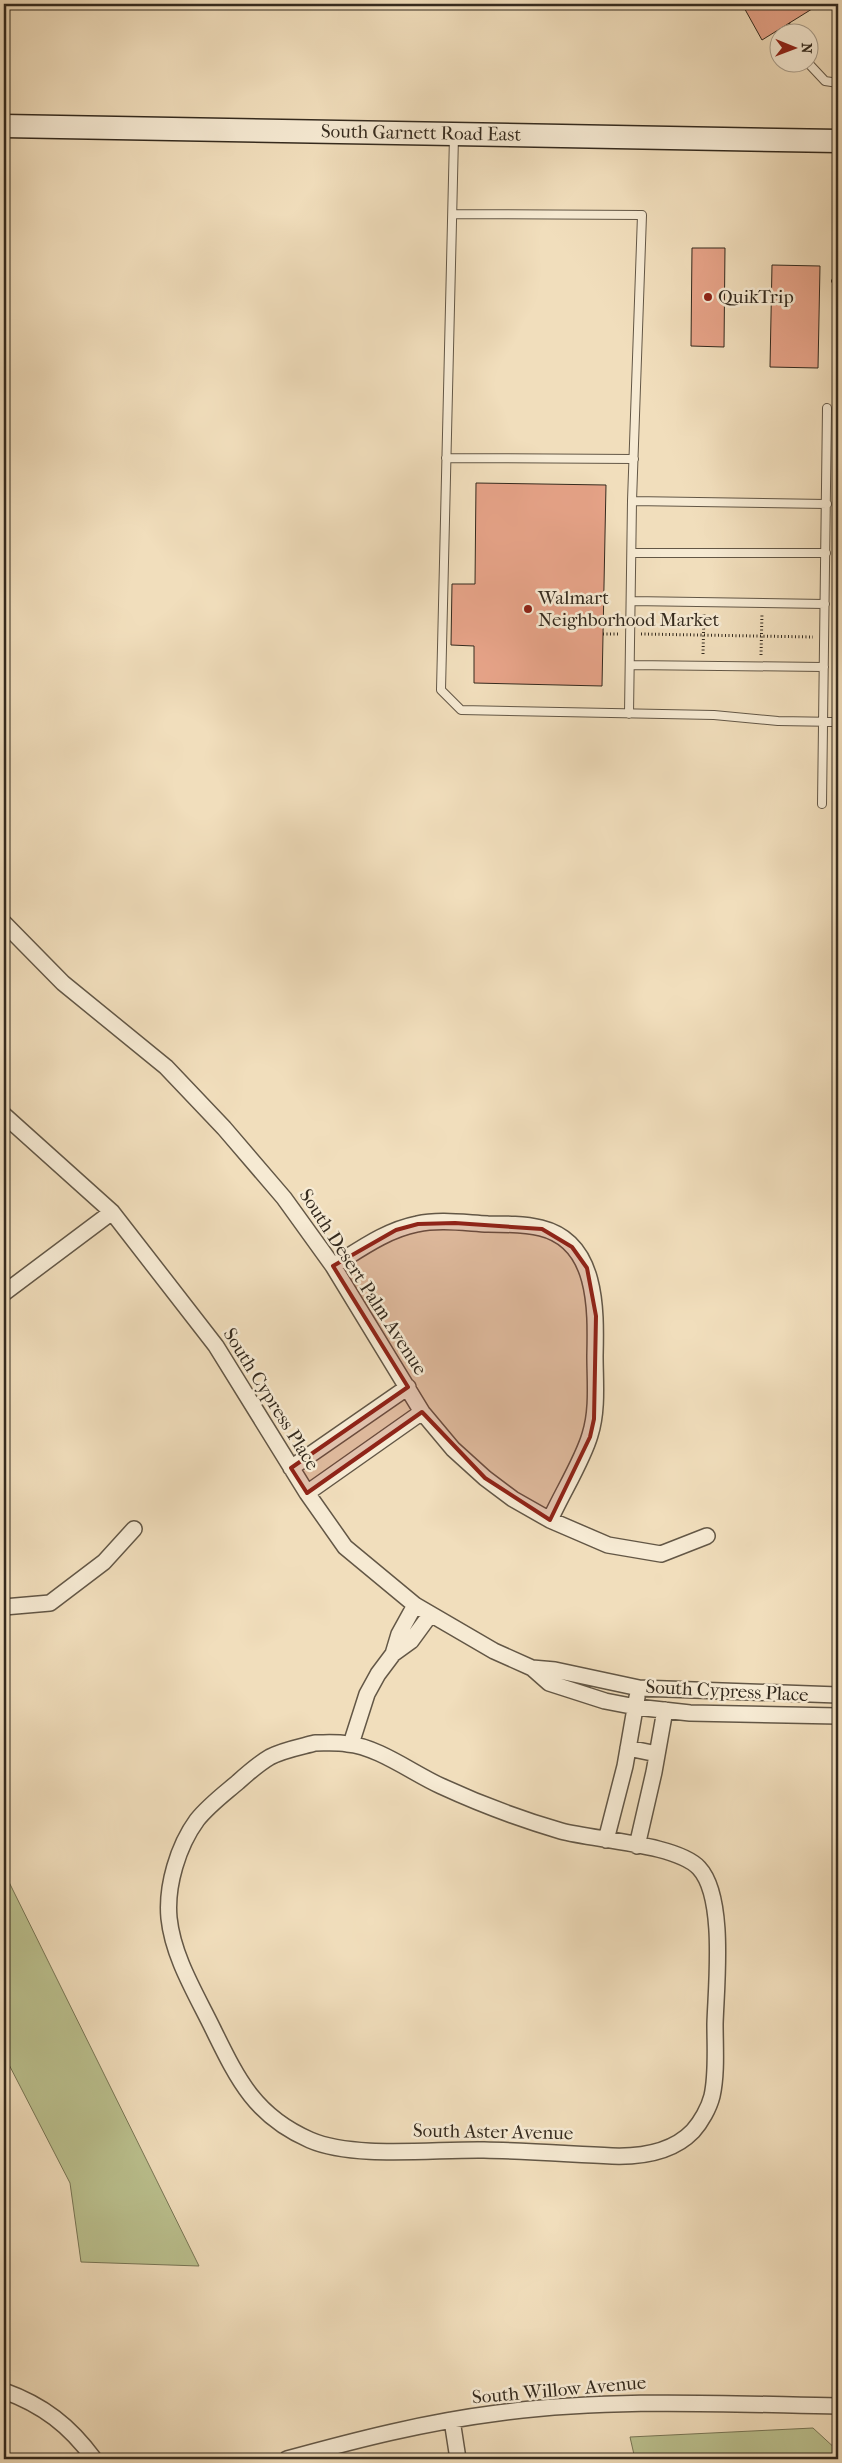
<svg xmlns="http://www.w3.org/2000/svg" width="842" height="2463" viewBox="0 0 842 2463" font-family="'IM FELL French Canon',serif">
  <rect width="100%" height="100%" fill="#f1debc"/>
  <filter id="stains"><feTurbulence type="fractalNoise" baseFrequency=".004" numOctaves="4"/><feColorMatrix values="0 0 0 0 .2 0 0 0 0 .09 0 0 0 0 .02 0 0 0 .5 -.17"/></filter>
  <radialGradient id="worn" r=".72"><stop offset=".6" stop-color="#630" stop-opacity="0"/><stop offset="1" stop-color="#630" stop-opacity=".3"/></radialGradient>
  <path fill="#bbc18f" stroke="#787656" d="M4,1872L199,2266L81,2262L70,2183L4,2055Z
    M813,2428L838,2451V2459H635L630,2437Z"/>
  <path fill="#e6a388" stroke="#342a1e" d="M742,4H820L762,40Z
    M692,248H725L724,347L691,346Z
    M772,265L820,266L818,368L770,367Z
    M476,483L606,485L602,686L474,683V646L451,645L452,584H475Z"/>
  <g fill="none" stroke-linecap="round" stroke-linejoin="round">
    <defs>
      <path id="lane" d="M810,65L825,81L838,83
        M454,136L441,690L461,710L714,715L778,721L838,722
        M453,214L642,215L632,501L827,504
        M446,458L634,459
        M632,553H826
        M631,601L825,604
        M630,665L824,667
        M629,714L632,501
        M822,804L827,408"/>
      <path id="street" d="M4,923L63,983L166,1067L224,1128L284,1198L333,1266L422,1412L453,1449L485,1478L513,1499L550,1520L608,1545L661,1554L707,1536
        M4,1115L112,1212L216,1346L307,1493L345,1547L415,1605L494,1651L532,1668L549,1683L605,1701L636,1707L690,1713L838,1716
        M333,1266C359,1250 386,1230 417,1224C439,1219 466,1223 488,1224C506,1224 524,1224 541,1228C598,1242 596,1310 595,1356C595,1381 598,1410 590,1435C583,1460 561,1495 550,1520
        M4,1293L112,1212
        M291,1468L408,1387
        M307,1493L422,1412
        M4,1607L50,1603L104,1562L134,1529
        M393,1654L399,1634L415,1605
        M532,1668L555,1670L639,1688L838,1695
        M315,1743C326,1743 337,1742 347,1744C377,1746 414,1774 441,1786C480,1804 520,1819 561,1831C594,1840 677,1844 699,1868C726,1897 716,1986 715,2024C715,2047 717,2074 712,2096C709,2108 701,2122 693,2131C672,2153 641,2157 612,2156C569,2154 527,2151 484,2150C434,2149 354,2159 310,2140C255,2116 238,2080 213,2029C196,1994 173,1957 169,1918C166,1886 178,1846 197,1820C209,1805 224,1794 238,1782C248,1773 258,1764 270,1757C283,1750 300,1747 315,1743Z
        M351,1744L367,1694L378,1674L393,1654L411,1641L430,1615
        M628,1748L657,1754
        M606,1840L625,1766L637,1697
        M637,1846L654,1772L665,1710
        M4,2391C43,2405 70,2426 94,2459
        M452,2420L458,2459
        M287,2459C356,2440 426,2422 498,2413C611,2398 725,2404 838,2406"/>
      <path id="secondary" d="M4,126L838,141"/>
    </defs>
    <use href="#lane" stroke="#635746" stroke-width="10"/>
    <use href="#street" stroke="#635746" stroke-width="18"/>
    <use href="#secondary" stroke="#342a1e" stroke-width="25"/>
    <path stroke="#342a1e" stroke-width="3" stroke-dasharray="1 2.5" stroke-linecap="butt" d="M789,23L795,32
      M831,281H838
      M603,634H618
      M641,634L813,637
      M703,654L704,613
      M761,655L762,613"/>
    <use href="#lane" stroke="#f6ead3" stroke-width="8"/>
    <use href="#street" stroke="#f6ead3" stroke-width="15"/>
    <use href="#secondary" stroke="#f6ead3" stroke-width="22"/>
  </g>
  <path fill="#8f2418" fill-opacity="0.2" stroke="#8f2418" stroke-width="4" stroke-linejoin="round" d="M455,1223L542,1229L572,1247L587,1268L596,1316L594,1419L590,1437L550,1520L485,1478L422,1412L307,1493L291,1468L408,1387L333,1266L396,1230L418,1224Z"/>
  <g fill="#8f2418" stroke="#f6ead3" stroke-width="2">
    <circle cx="708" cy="297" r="5"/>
    <circle cx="528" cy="609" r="5"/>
  </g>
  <g text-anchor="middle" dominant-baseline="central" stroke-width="5" stroke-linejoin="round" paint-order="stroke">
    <g font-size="19" fill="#342a1e" stroke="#f6ead3">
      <text transform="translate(421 133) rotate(1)">South Garnett Road East</text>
      <text transform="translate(363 1282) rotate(57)">South Desert Palm Avenue</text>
      <text transform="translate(271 1399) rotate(58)">South Cypress Place</text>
      <text transform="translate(727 1691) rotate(3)">South Cypress Place</text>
      <text transform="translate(493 2132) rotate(1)">South Aster Avenue</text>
      <text transform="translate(559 2390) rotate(-5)">South Willow Avenue</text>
    </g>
    <g font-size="19" fill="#342a1e" stroke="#f6ead3" text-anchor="start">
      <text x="718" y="297">QuikTrip</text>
      <text x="538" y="598">Walmart<tspan x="538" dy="22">Neighborhood Market</tspan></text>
    </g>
  </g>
  <rect width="842" height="2463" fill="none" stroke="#f1debc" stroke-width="20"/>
  <rect x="5" y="5" width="832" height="2453" fill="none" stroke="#342a1e" stroke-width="2.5"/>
  <rect x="10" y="10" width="822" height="2443" fill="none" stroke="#342a1e"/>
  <g transform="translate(794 48) rotate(91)"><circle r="24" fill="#f6ead3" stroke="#a89d8b"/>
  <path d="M0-4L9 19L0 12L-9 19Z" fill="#8f2418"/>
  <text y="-8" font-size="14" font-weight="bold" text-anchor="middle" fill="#342a1e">N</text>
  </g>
  <rect width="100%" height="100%" filter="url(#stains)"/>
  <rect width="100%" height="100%" fill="url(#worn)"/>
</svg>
